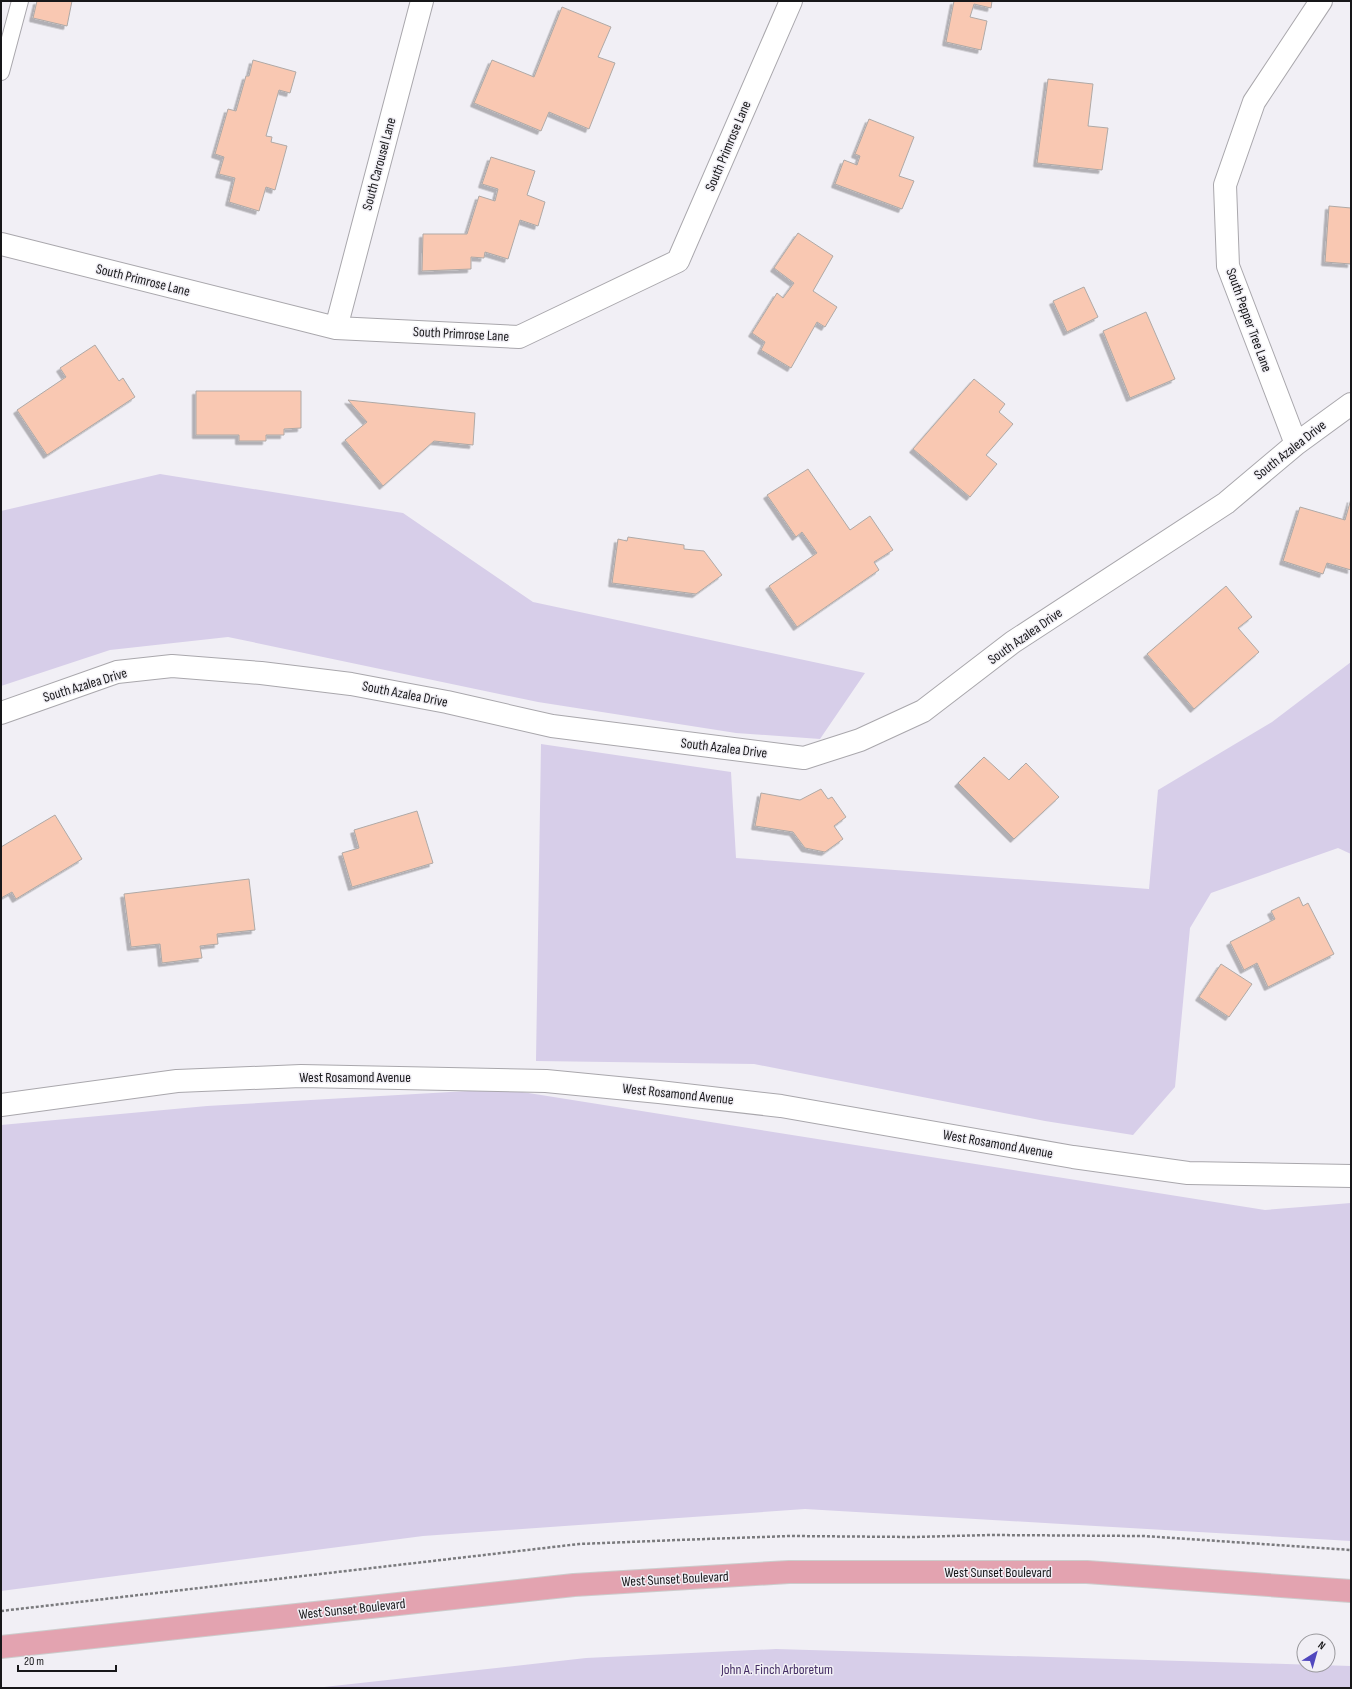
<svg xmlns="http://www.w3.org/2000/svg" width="1352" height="1689" viewBox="0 0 1352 1689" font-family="'Sofia Sans Condensed',sans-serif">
  <defs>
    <filter id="shadow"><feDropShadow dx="-3.5" dy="3.5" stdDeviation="0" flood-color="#0004"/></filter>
  </defs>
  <rect width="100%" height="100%" fill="#f1eff5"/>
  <path fill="#d7cee9" d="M160,474L403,513L533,602L865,673L820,739L736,733L538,702L228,637L110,650L1,686V511Z
    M1351,662V854L1338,848L1211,893L1190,928L1175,1087L1133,1135L1045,1121L754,1064L536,1061L541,744L731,772L736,858L1149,889L1158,790L1272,722Z
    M503,1089L1265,1210L1351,1203V1541L805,1509L423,1536L1,1591V1125L207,1106Z
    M776,1649L1351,1666V1688H315L586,1658Z"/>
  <path fill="#f9c8b2" stroke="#afa9a6" filter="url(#shadow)" d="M37,1H72L67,26L33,18Z
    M954,1H992L991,8L974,4L970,17L987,21L981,50L946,42Z
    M562,7L611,27L598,57L615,63L589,129L549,112L541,131L474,103L492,60L534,77Z
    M253,60L296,72L290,93L279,90L266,136L272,137L271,142L287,146L275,190L266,187L259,211L229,202L235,178L219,174L224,157L215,154L228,109L236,111L246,76H249Z
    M1048,79L1093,84L1088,126L1108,128L1102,170L1037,163Z
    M869,119L914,137L899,176L914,181L902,209L835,184L844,160L857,165L860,156L855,154Z
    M491,157L535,171L527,195L545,202L538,226L520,220L508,259L485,252L484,258L471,257V269L422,271L423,234H467L479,196L495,201L498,189L482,184Z
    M1329,206L1351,208V264L1325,262Z
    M798,233L833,256L813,291L837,307L825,327L817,322L791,368L761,350L765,342L752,333L777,293L783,298L794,283L774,268Z
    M1084,287L1098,317L1067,332L1053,301Z
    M1146,312L1175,379L1130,398L1103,331Z
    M95,345L119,381L123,378L135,397L47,455L17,410L66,377L60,368Z
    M974,379L1005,404L999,412L1013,424L986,455L997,464L970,497L913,449Z
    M196,391H301V428L284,429V435H266V441H239V435H196Z
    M348,400L475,413L473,445L434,441L383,486L345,440L367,422Z
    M808,469L850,530L870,516L893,550L874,562L879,570L797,627L769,586L817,553L802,532L796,537L767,495Z
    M1351,499V570L1327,563L1323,574L1283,561L1300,507L1345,520Z
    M628,537L684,545V549L704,551L722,575L696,594L612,583L618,539L627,541Z
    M1226,586L1252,617L1238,628L1259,652L1194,709L1147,654Z
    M984,757L1009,780L1026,763L1059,797L1014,839L958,783Z
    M821,789L828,799L832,797L846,817L834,826L843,839L825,852L805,848L793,832L755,826L761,793L800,800Z
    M417,811L433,863L352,887L342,853L359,848L354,830Z
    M55,815L82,859L16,899L12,892L1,898V847Z
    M249,879L255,930L217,934L218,944L200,946L202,958L162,963L160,944L131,947L124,894Z
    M1299,897L1303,906L1308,903L1334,954L1268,987L1257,963L1244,970L1230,942L1275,919L1271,911Z
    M1221,964L1252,984L1229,1017L1199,997Z"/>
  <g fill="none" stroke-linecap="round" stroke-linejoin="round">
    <defs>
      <path id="service" d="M1,72L20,1"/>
      <path id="minor" d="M1,244L336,328L519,337L678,261L791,1
        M336,328L422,1
        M1296,444L1228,266L1225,185L1254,102L1321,1
        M1,713L117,672L172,666L261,673L351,684L447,702L552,726L804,758L860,740L923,711L1013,642L1226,503L1296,444L1351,404
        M1,1105L177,1081L301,1076L546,1081L659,1092L781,1106L1073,1157L1188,1173L1351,1176"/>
      <path id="primary" d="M1,1647L574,1585L789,1572H1087L1351,1591"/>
    </defs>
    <use href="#service" stroke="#a9a7ac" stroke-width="18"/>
    <use href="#minor" stroke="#a9a7ac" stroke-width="24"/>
    <use href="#primary" stroke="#ccc" stroke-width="24"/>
    <path stroke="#7a7a7d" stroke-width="2.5" stroke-dasharray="3 2" stroke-linecap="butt" d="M1,1611L579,1544L678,1540L790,1536L913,1537L990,1535L1144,1536L1351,1550"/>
    <use href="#service" stroke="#fff" stroke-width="16"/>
    <use href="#minor" stroke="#fff" stroke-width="22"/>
    <use href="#primary" stroke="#e3a3b0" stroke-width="22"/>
  </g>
  <g text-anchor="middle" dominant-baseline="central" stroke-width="3" stroke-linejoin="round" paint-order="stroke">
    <g font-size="14" fill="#171719" stroke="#f1eff5">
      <text transform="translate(728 146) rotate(-67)">South Primrose Lane</text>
      <text transform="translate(379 164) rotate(-75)">South Carousel Lane</text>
      <text transform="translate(143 280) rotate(14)">South Primrose Lane</text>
      <text transform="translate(1249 320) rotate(70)">South Pepper Tree Lane</text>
      <text transform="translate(461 334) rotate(3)">South Primrose Lane</text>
      <text transform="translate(1290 450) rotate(-38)">South Azalea Drive</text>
      <text transform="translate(1025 636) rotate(-35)">South Azalea Drive</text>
      <text transform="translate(85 685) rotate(-17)">South Azalea Drive</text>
      <text transform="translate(405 694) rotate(11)">South Azalea Drive</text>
      <text transform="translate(724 748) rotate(7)">South Azalea Drive</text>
      <text x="355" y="1077">West Rosamond Avenue</text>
      <text transform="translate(678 1094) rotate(6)">West Rosamond Avenue</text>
      <text transform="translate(998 1144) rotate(10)">West Rosamond Avenue</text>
      <text x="998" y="1572">West Sunset Boulevard</text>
      <text transform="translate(675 1579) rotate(-3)">West Sunset Boulevard</text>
      <text transform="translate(352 1609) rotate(-6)">West Sunset Boulevard</text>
    </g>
    <g font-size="14" fill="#442d64" stroke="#f1eff5">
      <text x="777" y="1669">John A. Finch Arboretum</text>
    </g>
  </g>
  <rect width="1352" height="1689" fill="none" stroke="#171719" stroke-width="4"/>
  <g transform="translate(1316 1653) rotate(37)"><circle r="19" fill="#f1eff5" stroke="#9a999d"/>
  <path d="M0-3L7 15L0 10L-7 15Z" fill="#5047be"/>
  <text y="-6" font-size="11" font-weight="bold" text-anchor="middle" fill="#171719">N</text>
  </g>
  <path d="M18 1665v6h98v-6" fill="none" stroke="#171719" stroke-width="2"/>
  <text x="24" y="1665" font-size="12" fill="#171719" stroke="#f1eff5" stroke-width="3" paint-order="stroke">20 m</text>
</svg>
